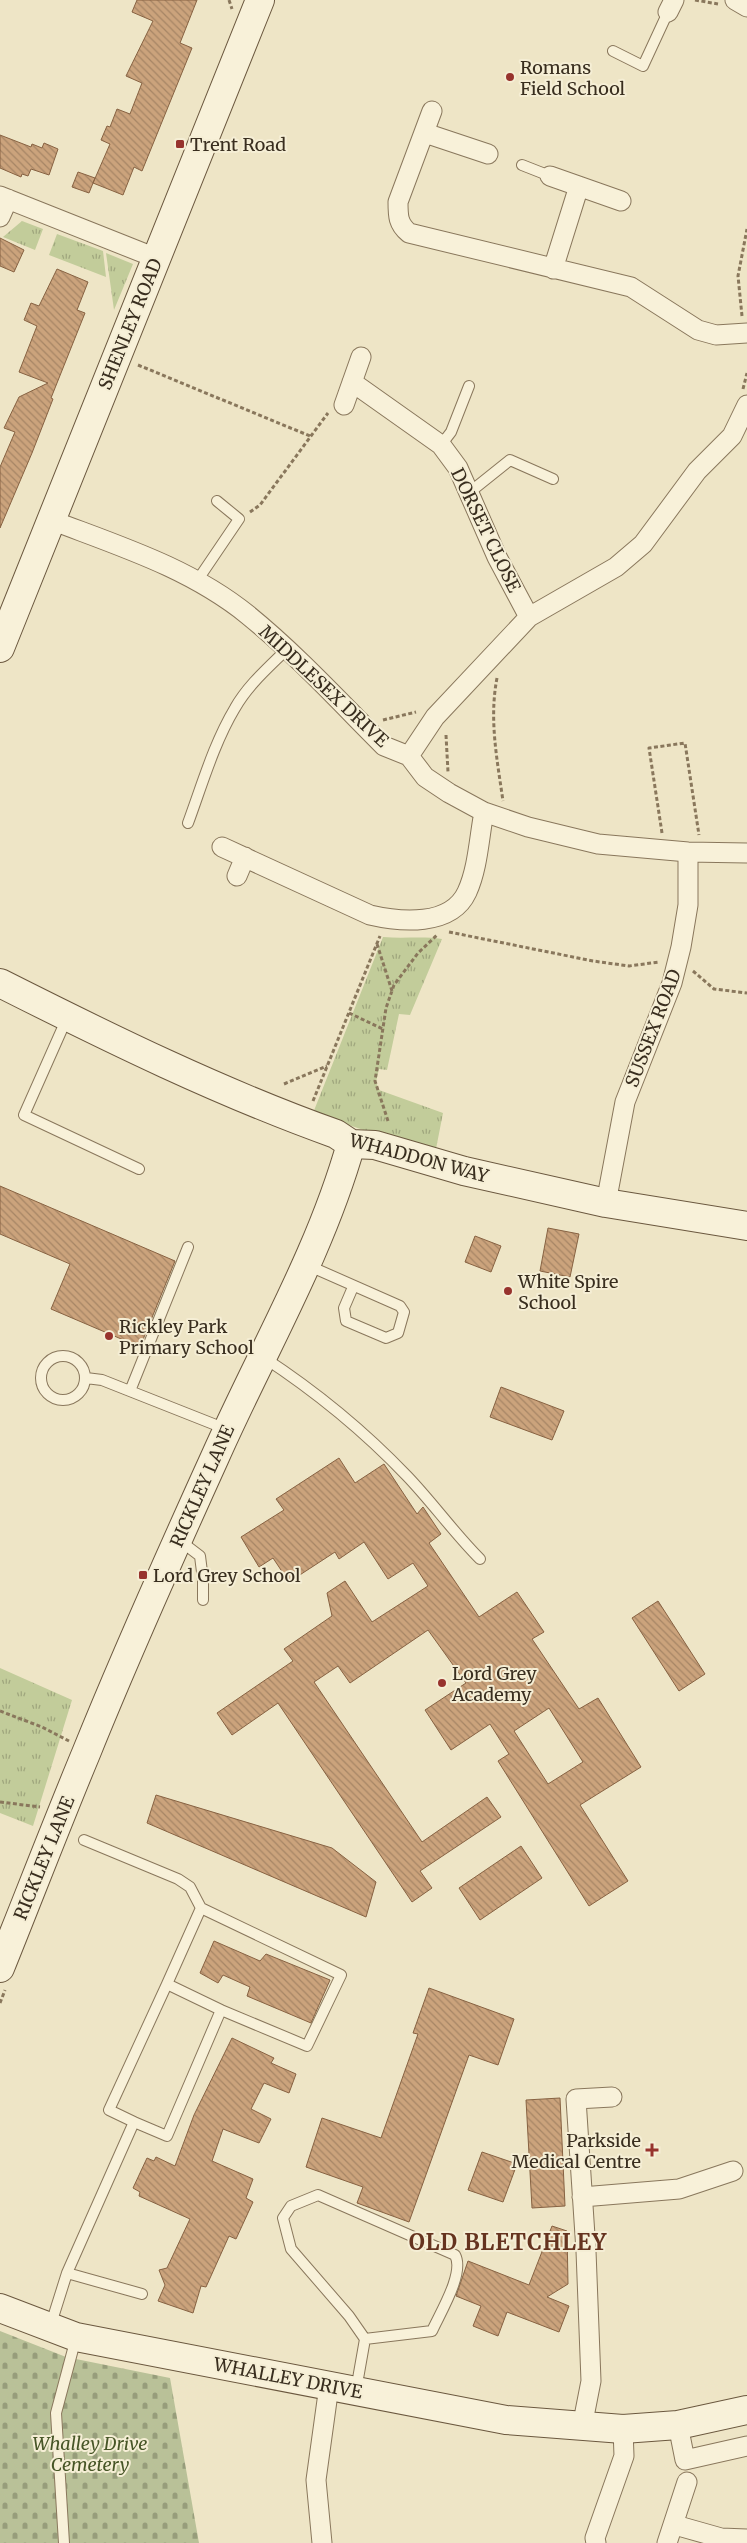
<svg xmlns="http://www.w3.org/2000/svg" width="747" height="2543" viewBox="0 0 747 2543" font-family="Merriweather,serif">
  <defs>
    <pattern id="grass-tufts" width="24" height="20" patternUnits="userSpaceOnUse" patternTransform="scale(1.25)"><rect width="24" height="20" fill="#c2cc9a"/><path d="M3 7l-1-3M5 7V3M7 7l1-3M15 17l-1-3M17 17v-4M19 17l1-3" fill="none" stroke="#9fa67d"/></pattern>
    <pattern id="cemetery-stones" width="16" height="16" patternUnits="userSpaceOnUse" patternTransform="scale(1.25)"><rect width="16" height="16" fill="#b9c198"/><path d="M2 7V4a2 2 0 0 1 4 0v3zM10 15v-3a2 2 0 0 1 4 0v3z" fill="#979d7b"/></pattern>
    <pattern id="building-back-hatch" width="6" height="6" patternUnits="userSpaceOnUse" patternTransform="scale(1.25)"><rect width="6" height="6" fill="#cba37c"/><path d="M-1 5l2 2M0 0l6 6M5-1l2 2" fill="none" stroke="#a68565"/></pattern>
  </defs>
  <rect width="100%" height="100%" fill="#eee5c6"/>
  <path fill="url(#grass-tufts)" d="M22,221L43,229L35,250L3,237Z
    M57,234L103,251L106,277L49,255Z
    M106,253L133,264L114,310Z
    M383,937C403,939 423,936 442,939L410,1015L399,1014L387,1070L379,1069L376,1082L379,1090L443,1113L435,1154L313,1113Z
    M0,1668L72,1700L33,1826L0,1813Z"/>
  <path fill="url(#cemetery-stones)" d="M0,2331L66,2357L170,2378L199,2543H0Z"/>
  <path fill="url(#building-back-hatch)" stroke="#876242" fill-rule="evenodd" d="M137,0H197L180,43L192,48L142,171L134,167L123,195L93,183L110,144L101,140L107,126L110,127L117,109L130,114L142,83L126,76L153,21L132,12Z
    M0,135L31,147L32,144L42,148L44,143L58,149L49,175L31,169L28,176L22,174L21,177L0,168Z
    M78,172L95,178L89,193L72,187Z
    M0,238L24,250L14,272L0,266Z
    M57,269L88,282L77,310L85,313L51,398L53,399L32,453L0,528V467L15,432L4,428L19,397L48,383L19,372L37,326L24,320L31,303L39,306Z
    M0,1186L175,1261L140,1347L51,1309L70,1264L0,1234Z
    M548,1228L579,1234L570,1277L540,1271Z
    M475,1236L501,1246L491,1272L465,1262Z
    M501,1387L564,1411L552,1440L490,1417Z
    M339,1458L355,1483L384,1464L417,1514L423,1507L441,1534L429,1543L479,1617L517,1592L544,1632L532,1639L579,1709L598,1698L641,1767L580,1805L628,1881L589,1906L498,1761L509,1754L490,1724L451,1750L425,1710L466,1683L428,1630L350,1683L338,1666L314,1682L422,1842L487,1797L501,1817L420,1871L432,1888L412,1902L278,1703L232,1735L217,1713L293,1661L284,1649L332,1616L327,1593L345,1581L372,1622L428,1586L413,1563L388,1579L364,1542L339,1559L335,1552L289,1582L273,1558L259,1567L241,1537L284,1510L276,1499ZM549,1708L583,1762L548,1784L514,1731Z
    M658,1601L705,1674L679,1691L632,1618Z
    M156,1795L332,1848L376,1882L366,1917L147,1823Z
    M521,1846L542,1878L480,1920L459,1888Z
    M214,1941L260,1961L266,1954L330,1980L311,2023L247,1996L250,1987L223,1975L218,1983L200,1973Z
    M429,1988L514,2019L498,2065L469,2055L409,2222L357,2203L363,2187L306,2167L322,2118L381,2138L418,2034L413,2033Z
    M232,2038L274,2058L271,2063L296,2074L289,2093L264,2083L251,2109L271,2119L259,2143L223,2129L212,2161L253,2179L246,2198L253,2202L236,2239L229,2236L206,2287L201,2286L193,2313L158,2301L165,2285L159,2270L167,2268L190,2219L139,2196L140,2192L133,2188L147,2158L154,2161L156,2157L175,2166L194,2115Z
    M560,2098L565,2206L532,2208L526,2100Z
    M482,2152L517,2164L503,2202L468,2190Z
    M552,2226L567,2231L568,2284L547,2297L569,2306L559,2332L507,2312L498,2336L473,2326L481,2306L456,2296L468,2261L529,2285Z"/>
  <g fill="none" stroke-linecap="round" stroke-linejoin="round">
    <defs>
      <path id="lane" d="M613,51L643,66L668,12
        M522,165L550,176
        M441,445L451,432L469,386
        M470,492L510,460L553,479
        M197,581L239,519L217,501
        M188,823C202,785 214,743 235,708C248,685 268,668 286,650
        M67,1018L24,1115L139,1169
        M307,1265L400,1306L404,1312L398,1333L386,1338L346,1321L344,1308L353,1287
        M41 1378a22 22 0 1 1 44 0a22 22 0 1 1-44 0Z
        M263,1357C315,1391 364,1431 407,1476C432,1502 454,1533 480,1559
        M86,1378L102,1380L226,1429
        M130,1391L188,1247
        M179,1540L200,1556L203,1580V1600
        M84,1840L178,1879L190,1887L201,1908
        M167,1984L201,1908L341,1975L307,2046L221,2010
        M67,2273L142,2294
        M50,2327L67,2273L134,2122L109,2110L167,1984L221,2010L167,2136L134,2122
        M356,2390L365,2339L349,2316L291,2249L283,2218L291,2206L318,2195L455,2255C465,2273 440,2313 432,2331L365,2339
        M64,2543L56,2413L76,2338"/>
      <path id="street" d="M735,0L747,7
        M668,12L674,0
        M432,111L398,202C398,216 398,224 409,233L631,287L698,330L716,335L747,333
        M425,133L488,154
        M550,176L621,201
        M0,196L156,258
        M0,217L8,199
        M553,269L579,186
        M352,382L441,445L458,468L497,557L529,617
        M344,405L361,357
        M51,520C119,546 190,568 248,615C296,654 340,702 384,746L409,756L425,777L449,793L484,812L528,827L598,844L688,852L747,853
        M409,756L435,717L529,617L616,567L643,544L697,471L732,436L747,405
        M222,847L370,915C400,922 451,927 467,892C478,868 479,838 484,812
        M237,876L245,857
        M606,1203L625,1102L672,983L681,947L688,905V852
        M582,2197L679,2189L733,2171
        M678,2425L685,2460L747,2446
        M582,2427L591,2381L586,2251L576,2099L612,2097
        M675,2525L721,2538L747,2539
        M322,2543L316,2480L329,2386
        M596,2543L595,2538L624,2456L623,2429
        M667,2543L687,2482"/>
      <path id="secondary" d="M0,648L260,0
        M0,983C109,1038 221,1093 336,1134L351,1144L375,1145L464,1171L606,1203L747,1226
        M0,1968C29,1896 57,1823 87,1751C127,1652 171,1554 215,1457C261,1353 320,1254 351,1144
        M0,2308L76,2337L506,2420L623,2429L678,2425L747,2410"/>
    </defs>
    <use href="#lane" stroke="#89775c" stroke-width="12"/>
    <use href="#street" stroke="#89775c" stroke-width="21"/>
    <use href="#secondary" stroke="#6b583f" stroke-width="30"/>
    <path stroke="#89775c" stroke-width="3" stroke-dasharray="4 2.5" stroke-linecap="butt" d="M229,0L232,9
      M695,0L718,4
      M742,316L738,276L747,229
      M138,365L310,436
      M743,389L747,373
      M250,512L260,505L328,413
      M497,678C489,719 497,759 503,801
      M383,720L416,712
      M446,735L448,772
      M662,833L649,748L685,743L699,835
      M449,932L593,961L629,966L659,962
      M377,944L392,991
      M693,971L714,989L747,993
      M349,1013L383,1029
      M284,1084L327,1066
      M313,1101L380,936
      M388,1121L375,1081L386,1008L394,985L418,953L437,935
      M0,1711L42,1727L69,1741
      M0,1802L40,1807
      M0,2003L5,1990"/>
    <use href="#lane" stroke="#f8f1d9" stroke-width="10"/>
    <use href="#street" stroke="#f8f1d9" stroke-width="19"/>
    <use href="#secondary" stroke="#f8f1d9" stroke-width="28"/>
  </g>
  <g fill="#97332d" stroke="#f5eed5" stroke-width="2">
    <circle cx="510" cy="77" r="5"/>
    <rect x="175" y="139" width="10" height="10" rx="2.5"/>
    <circle cx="508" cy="1291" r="5"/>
    <circle cx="109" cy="1336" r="5"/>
    <rect x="138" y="1570" width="10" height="10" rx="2.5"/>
    <circle cx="442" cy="1683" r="5"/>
    <path d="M649.5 2142.5h5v5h5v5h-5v5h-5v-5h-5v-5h5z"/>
  </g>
  <g text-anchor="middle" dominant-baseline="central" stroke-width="4" stroke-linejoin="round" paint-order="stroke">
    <g font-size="18" fill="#392e1f" stroke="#f5eed5" text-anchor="start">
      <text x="520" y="67">Romans<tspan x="520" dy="21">Field School</tspan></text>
      <text x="190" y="144">Trent Road</text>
      <text x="518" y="1281">White Spire<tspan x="518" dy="21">School</tspan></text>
      <text x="119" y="1326">Rickley Park<tspan x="119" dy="21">Primary School</tspan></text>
      <text x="153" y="1575">Lord Grey School</text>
      <text x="452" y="1673">Lord Grey<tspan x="452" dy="21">Academy</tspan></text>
      <text x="641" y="2140" text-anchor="end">Parkside<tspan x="641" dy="21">Medical Centre</tspan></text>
    </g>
    <g font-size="18" fill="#392e1f" stroke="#f5eed5">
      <text transform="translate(130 324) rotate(-68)">SHENLEY ROAD</text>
      <text transform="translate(486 530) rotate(64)">DORSET CLOSE</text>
      <text transform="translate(324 686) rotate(43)">MIDDLESEX DRIVE</text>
      <text transform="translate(653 1028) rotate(-69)">SUSSEX ROAD</text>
      <text transform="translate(419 1158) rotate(15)">WHADDON WAY</text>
      <text transform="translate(202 1486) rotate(-66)">RICKLEY LANE</text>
      <text transform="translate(44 1858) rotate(-68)">RICKLEY LANE</text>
      <text transform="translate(288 2378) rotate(11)">WHALLEY DRIVE</text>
    </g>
    <g font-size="18" font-style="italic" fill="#465526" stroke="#f5eed5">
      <text x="90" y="2443">Whalley Drive<tspan x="90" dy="21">Cemetery</tspan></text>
    </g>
    <g font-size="22" font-weight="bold" letter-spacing="1" fill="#65331f" stroke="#f5eed5">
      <text x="508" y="2242">OLD BLETCHLEY</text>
    </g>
  </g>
</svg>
